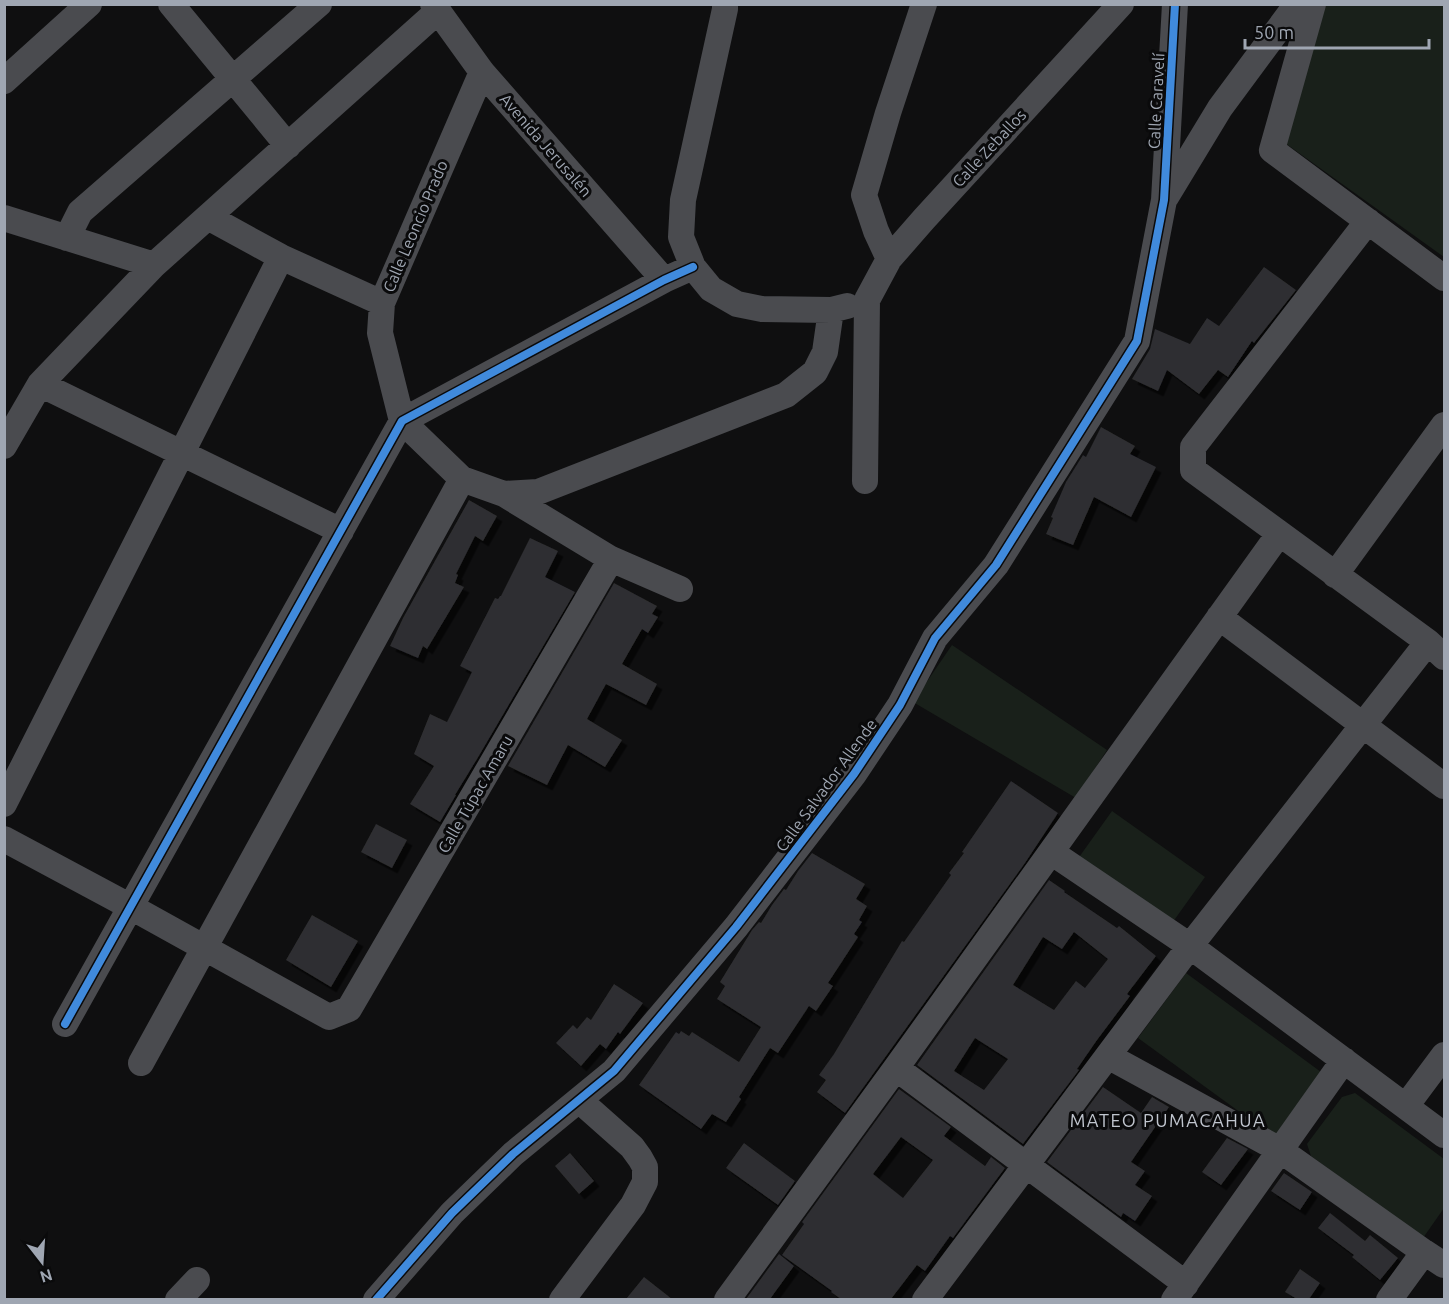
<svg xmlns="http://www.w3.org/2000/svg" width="1449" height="1304" viewBox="0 0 1449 1304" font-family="Ubuntu,sans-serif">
  <defs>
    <filter id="shadow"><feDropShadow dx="5.5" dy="5.5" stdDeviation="0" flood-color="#0009"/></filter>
  </defs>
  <rect width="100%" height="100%" fill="#0f0f10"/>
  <path fill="#19201a" d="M1324,5H1444V257L1285,143Z
    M952,645L1107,750L1076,798L913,702Z
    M1112,811L1205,877L1165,933L1072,867Z
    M1186,973L1321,1072L1274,1137L1138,1038Z
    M1355,1093L1444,1159V1208L1423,1238L1311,1156L1307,1144L1342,1097Z"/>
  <path fill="#2e2e30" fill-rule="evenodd" filter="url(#shadow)" d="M1264,267L1296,290L1254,343L1252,341L1228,377L1218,370L1199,394L1167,370L1158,391L1132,379L1150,349L1155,329L1190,344L1207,318L1219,326Z
    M1101,427L1135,446L1130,454L1156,467L1131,517L1094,497L1073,545L1046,534L1053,518L1051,517L1066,482L1083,455L1086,457Z
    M469,500L497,516L483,541L475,536L456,574L458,575L455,583L464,587L427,649L423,646L418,658L390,646L403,618Z
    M530,538L558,551L545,577L575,592L477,759L455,795H456L440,822L410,804L434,766L414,754L430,714L447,722L472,672L460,666L495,598L498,599L500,596H501Z
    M614,583L657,606L652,614L658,617L648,633L642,629L622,664L657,684L646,705L606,684L587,719L622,740L605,767L568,745L547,785L508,766Z
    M1011,781L1058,813L1025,863L845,1113L817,1092L826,1080L819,1075L834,1054L902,941L904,942L951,875L949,873L964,853L962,852Z
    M376,824L407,840L392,868L361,852Z
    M812,853L865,884L856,899L867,906L859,920L862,922L854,934L858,937L828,983L833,986L816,1011L809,1006L778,1053L770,1048L739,1097L741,1099L726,1122L712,1114L701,1129L639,1085L676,1032L679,1034L681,1031L689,1036L692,1032L739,1062L761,1027L717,999L725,986L720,982L752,930L759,922L761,923L772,905L784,889L786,890L798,871Z
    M1049,880L1065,891L1064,892L1117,928L1119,926L1156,956L1127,994L1130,996L1097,1040L1077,1069L1079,1070L1023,1144L917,1065ZM1074,932L1108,959L1085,988L1076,981L1054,1010L1013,985L1043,937L1062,949ZM975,1038L1008,1059L984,1090L954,1071Z
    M312,915L358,941L331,987L286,960Z
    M614,984L643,1003L620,1034L618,1032L606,1049L600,1044L581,1066L556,1043L573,1025L577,1029L587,1017L591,1020Z
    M1103,1087L1141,1113L1152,1097L1169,1107L1131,1162L1145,1171L1135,1185L1152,1196L1135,1221L1123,1213L1121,1217L1047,1162Z
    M899,1089L951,1127L944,1136L985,1166L991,1157L1005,1168L953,1238L950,1236L925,1271L917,1265L891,1299H841L831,1292L832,1291L782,1255L804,1224L802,1222ZM901,1137L933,1160L903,1198L873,1174Z
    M1227,1138L1248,1149L1221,1185L1202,1172Z
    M744,1143L795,1181L778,1205L726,1168Z
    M570,1153L594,1181L579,1194L555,1166Z
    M1284,1173L1312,1192L1300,1210L1271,1191Z
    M1330,1213L1365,1241L1370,1235L1398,1258L1380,1280L1352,1257L1354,1255L1318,1228Z
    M779,1254L794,1266L770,1299H746Z
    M1300,1269L1320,1283L1309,1299H1297L1285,1292Z
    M644,1277L672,1299H626Z"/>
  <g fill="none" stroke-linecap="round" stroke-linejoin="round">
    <path stroke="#4a4b4f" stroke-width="26" d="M171,4L288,146
      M433,4L482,72L664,280
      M725,4V9L683,200L681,237L693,267L711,289L737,304L762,309L831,310L847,306
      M1313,4L1272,150L1444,278
      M482,72L382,303L380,333L402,421L462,479L504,494L538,492L786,395L815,372L825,352L831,310
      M4,81L89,4
      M1166,197L1220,108L1297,4
      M208,217L281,257L382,303
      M4,218L154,265
      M1368,221L1193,447V470L1428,642L1444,657
      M67,238L80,212L319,4
      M889,259L876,231L864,195L888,113L924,4
      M40,384L341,531
      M4,446L40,384L154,265L438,11
      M865,481L867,300L889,259L924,219L1121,4
      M504,494L611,559L680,589
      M1335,575L1444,425
      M1219,617L1444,786
      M4,804L281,257
      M4,839L131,907L329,1017L349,1009L611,559
      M1051,852L1190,946L1444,1135
      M65,1024L402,421L664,280L693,267
      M1108,1056L1280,1150L1424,1252L1444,1265
      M141,1063L462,479
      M896,1068L1186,1284
      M1406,1106L1444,1055
      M178,1300L197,1280
      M376,1300L452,1213L513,1154L614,1071L736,927L854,774L900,705L935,638L996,565L1137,341L1164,200L1175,4
      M562,1300L633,1205L645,1182V1167L640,1158L632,1147L579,1100
      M727,1300L896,1068L1279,534
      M925,1300L1190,946L1428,642
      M1174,1300L1344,1060
      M1389,1300L1424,1252"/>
    <defs>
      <path id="cycleway" d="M65,1024L402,421L664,280L693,267
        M376,1300L452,1213L513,1154L614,1071L736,927L854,774L900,705L935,638L996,565L1137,341L1164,200L1175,4"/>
    </defs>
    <use href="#cycleway" stroke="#0a0a0b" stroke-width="11"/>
    <use href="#cycleway" stroke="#408adc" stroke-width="8"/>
  </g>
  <g text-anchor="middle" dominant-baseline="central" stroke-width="6" stroke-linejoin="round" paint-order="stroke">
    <g font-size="16" fill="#9fa6b2" stroke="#0a0a0b">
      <text transform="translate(1156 101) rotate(-87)">Calle Caravelí</text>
      <text transform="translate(546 145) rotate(49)">Avenida Jerusalén</text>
      <text transform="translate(989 148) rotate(-47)">Calle Zeballos</text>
      <text transform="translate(415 226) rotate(-67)">Calle Leoncio Prado</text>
      <text transform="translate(826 785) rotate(-54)">Calle Salvador Allende</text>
      <text transform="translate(475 794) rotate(-60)">Calle Túpac Amaru</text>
    </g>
    <g font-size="18" letter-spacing="1.5" fill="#c0c5ce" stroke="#0a0a0b">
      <text x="1168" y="1120">MATEO PUMACAHUA</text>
    </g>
  </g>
  <rect width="1449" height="1304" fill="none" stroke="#9fa6b2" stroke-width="12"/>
  <g transform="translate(42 1262) rotate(163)" stroke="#0a0a0b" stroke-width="4.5" paint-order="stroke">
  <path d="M0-4.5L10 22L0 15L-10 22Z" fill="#9fa6b2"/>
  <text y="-9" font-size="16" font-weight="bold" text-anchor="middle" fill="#9fa6b2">N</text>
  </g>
  <path d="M1245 39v9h184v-9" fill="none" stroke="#9fa6b2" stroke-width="3"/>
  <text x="1254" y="39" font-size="18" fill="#9fa6b2" stroke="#0a0a0b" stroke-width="4.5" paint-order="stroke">50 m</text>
</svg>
